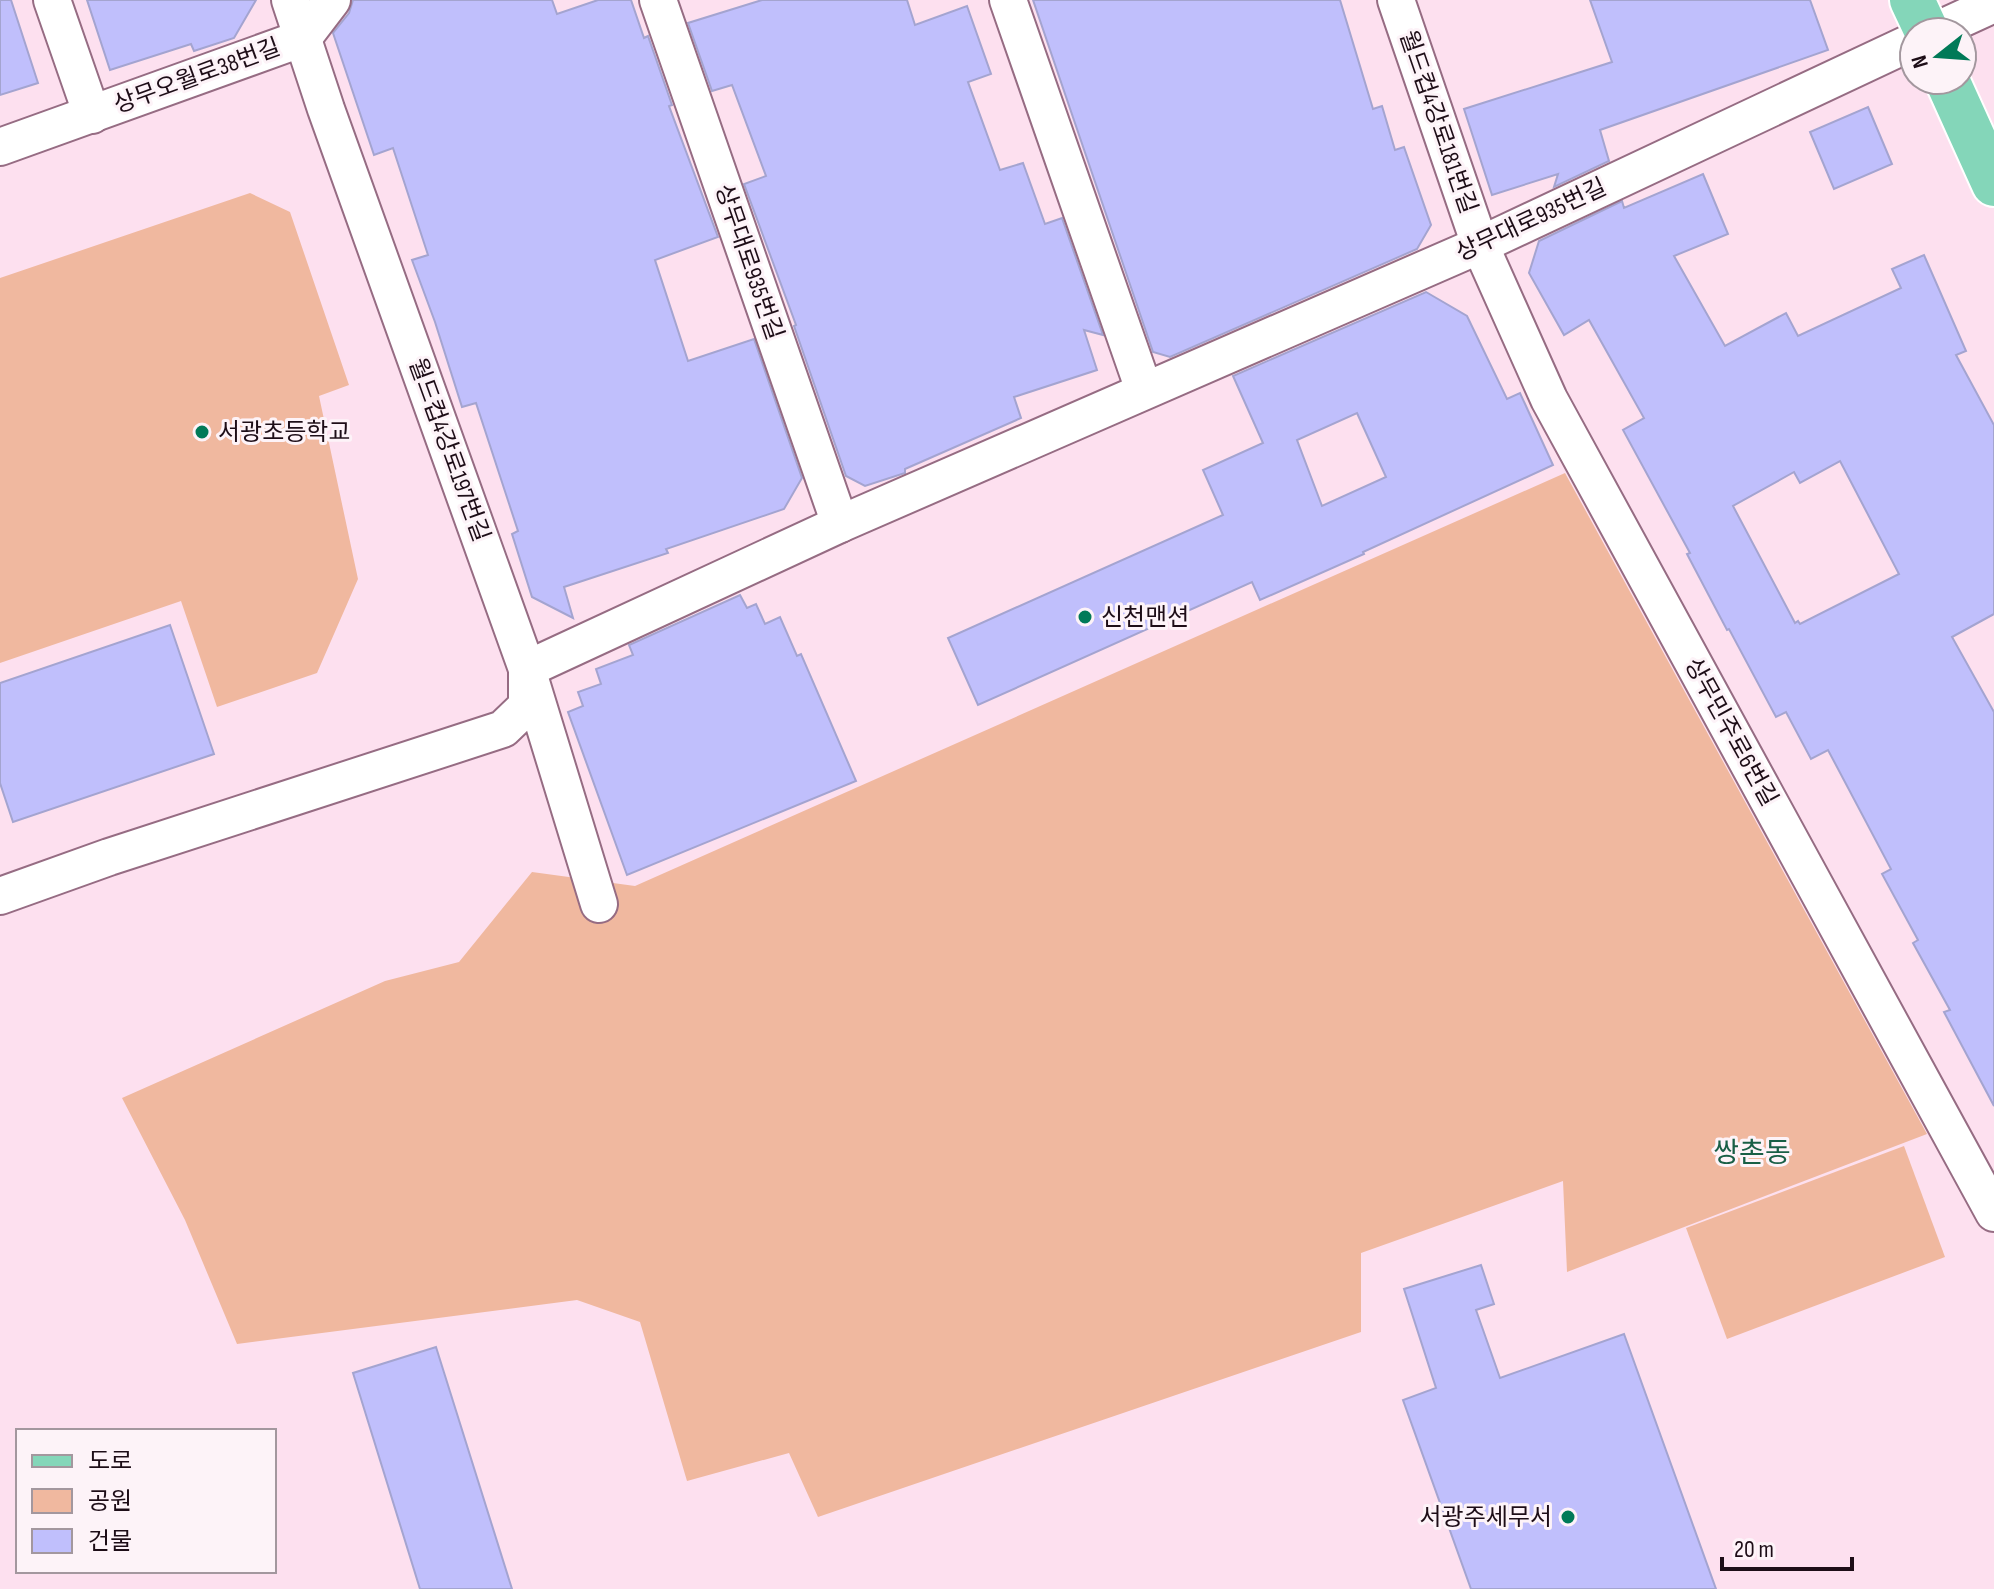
<svg xmlns="http://www.w3.org/2000/svg" width="1994" height="1589" font-family="'Sofia Sans Condensed','Noto Sans KR',sans-serif">
	<style>
		.green { fill: #f0b89f }
		.building { fill: #c0bffc; stroke: #a4a4d0; stroke-width: 2; fill-rule: evenodd }
		.lines { fill: none; stroke-linecap: round; stroke-linejoin: round }
		.street-casing { stroke: #966c83; stroke-width: 40 }
		.primary-casing { stroke: #fff; stroke-width: 48 }
		.street { stroke: #fff; stroke-width: 36 }
		.primary { stroke: #84d6b9; stroke-width: 44 }
		.poi-dot { fill: #017a58; stroke: #fdf3f8; stroke-width: 3 }
		.labels { text-anchor: middle; dominant-baseline: central; stroke-width: 6; stroke-linejoin: round; paint-order: stroke }
		.street-label { font-size: 24px; fill: #1d0d17; stroke: #fdf3f8 }
		.poi-label { font-size: 24px; fill: #1d0d17; stroke: #fdf3f8; text-anchor: start }
		.quarter-label { font-size: 28px; fill: #195f46; stroke: #fdf3f8 }
	</style>
	<rect width="100%" height="100%" fill="#fde0ef"/>
	<!-- green -->
	<g class="green">
		<polygon points="250,193 290,212 349,385 319,396 358,579 317,673 217,707 181,601 0,663 0,278"/>
		<polygon points="1565,473 1927,1134 1567,1272 1563,1181 1361,1253 1361,1332 818,1517 789,1453 687,1481 640,1322 577,1300 237,1344 185,1220 122,1098 385,981 459,962 532,872 635,886"/>
		<polygon points="1904,1146 1945,1257 1727,1339 1686,1228"/>
	</g>
	<!-- building -->
	<g class="building">
		<polygon points="0,0 11,0 38,83 0,95"/>
		<polygon points="87,0 256,0 234,38 194,51 191,44 110,70"/>
		<polygon points="353,0 552,0 557,14 598,0 631,0 644,38 648,36 672,105 669,106 718,237 655,260 688,361 754,339 802,478 784,509 666,549 668,553 564,587 573,618 532,597 512,534 518,531 476,403 462,407 435,322 412,260 428,255 393,148 374,155 333,33 349,13"/>
		<polygon points="762,0 907,0 915,25 967,6 991,74 968,82 1000,170 1023,163 1045,224 1062,218 1103,335 1084,330 1097,370 1014,397 1021,418 905,469 905,473 865,486 846,476 794,326 796,325 744,184 766,176 732,85 712,91 688,23"/>
		<polygon points="1033,0 1340,0 1373,109 1382,106 1395,150 1404,147 1431,225 1417,249 1170,357 1153,352"/>
		<polygon points="1590,0 1810,0 1828,50 1600,130 1609,161 1554,187 1558,174 1492,195 1464,109 1612,62"/>
		<polygon points="1868,107 1892,164 1834,189 1810,132"/>
		<path d="M1703 174 1728 234 1674 256 1725 346 1786 313 1798 336 1901 288 1892 269 1924 255 1966 351 1956 355 1994 425V614L1952 637 1994 712V1106L1944 1012 1950 1010 1913 943 1918 940 1882 874 1891 869 1828 750 1811 759 1786 712 1776 717 1729 629 1727 630 1687 554 1690 553 1623 430 1644 418 1589 320 1564 335 1529 273 1539 241 1622 201 1624 208ZM1840 461 1899 574 1800 624 1798 621 1795 623 1733 506 1794 472 1800 483Z"/>
		<path d="M1426 292 1467 316 1507 399 1520 393 1553 465 1363 552 1364 554 1260 600 1252 582 978 705 948 638 1223 515 1203 470 1263 443 1233 376ZM1357 413 1386 477 1322 506 1297 440Z"/>
		<polygon points="740,595 747,608 756,604 765,624 780,617 797,656 801,654 856,781 627,875 568,712 583,706 578,692 601,684 596,669 633,655 629,645"/>
		<polygon points="170,625 214,754 13,822 0,783 0,683"/>
		<polygon points="1481,1265 1494,1304 1476,1310 1500,1378 1624,1334 1716,1589 1471,1589 1403,1400 1436,1388 1404,1289"/>
		<polygon points="436,1347 512,1589 420,1589 353,1373"/>
	</g>
	<g class="lines">
		<defs>
			<g id="street">
				<polyline points="52,0 92,115"/>
				<polyline points="290,0 326,109 527,669 599,904"/>
				<polyline points="658,0 840,524"/>
				<polyline points="1008,0 1144,390"/>
				<polyline points="1396,0 1480,245 1549,399 1994,1213"/>
				<polyline points="1933,32 1994,4"/>
				<polyline points="0,147 303,38 332,0"/>
				<polyline points="0,896 109,857 503,729 527,706 527,669 840,524 1480,245 1914,41"/>
			</g>
			<g id="primary">
				<polyline points="1912,0 1927,32"/>
				<polyline points="1947,80 1994,184"/>
			</g>
		</defs>
		<!-- street casing -->
		<use href="#street" class="street-casing"/>
		<!-- primary casing -->
		<use href="#primary" class="primary-casing"/>
		<!-- street -->
		<use href="#street" class="street"/>
		<!-- primary -->
		<use href="#primary" class="primary"/>
	</g>
	<!-- markers -->
	<g class="poi-dot">
		<circle cx="202" cy="432" r="8"/>
		<circle cx="1085" cy="617" r="8"/>
		<circle cx="1568" cy="1517" r="8"/>
	</g>
	<g class="labels">
		<!-- street labels -->
		<g class="street-label">
			<text transform="translate(197 76) rotate(-20)">상무오월로38번길</text>
			<text transform="translate(1438 122) rotate(71)">월드컵4강로181번길</text>
			<text transform="translate(1531 220) rotate(-25)">상무대로935번길</text>
			<text transform="translate(749 262) rotate(71)">상무대로935번길</text>
			<text transform="translate(449 450) rotate(70)">월드컵4강로197번길</text>
			<text transform="translate(1731 732) rotate(61)">상무민주로6번길</text>
		</g>
		<!-- poi labels -->
		<g class="poi-label">
			<text x="218" y="432">서광초등학교</text>
			<text x="1101" y="617">신천맨션</text>
			<text x="1552" y="1517" text-anchor="end">서광주세무서</text>
		</g>
		<!-- quarter labels -->
		<g class="quarter-label">
			<text x="1752" y="1153">쌍촌동</text>
		</g>
	</g>
	<!-- legend -->
	<rect x="16" y="1429" width="260" height="144" fill="#fdf3f8" stroke="#a3979e" stroke-width="2"/>
	<rect x="32" y="1455" width="40" height="12" fill="#84d6b9" stroke="#a3979e" stroke-width="2"/>
	<text x="88" y="1469" font-size="24" fill="#1d0d17">도로</text>
	<rect x="32" y="1489" width="40" height="24" fill="#f0b89f" stroke="#a3979e" stroke-width="2"/>
	<text x="88" y="1509" font-size="24" fill="#1d0d17">공원</text>
	<rect x="32" y="1529" width="40" height="24" fill="#c0bffc" stroke="#a3979e" stroke-width="2"/>
	<text x="88" y="1549" font-size="24" fill="#1d0d17">건물</text>
	<!-- north arrow -->
	<g transform="translate(1938 56) rotate(253)"><circle r="38" fill="#fdf3f8" stroke="#a3979e" stroke-width="2"/>
	<path d="M0-6L14 30L0 20L-14 30Z" fill="#017a58"/>
	<text y="-12" font-size="22" font-weight="bold" text-anchor="middle" fill="#1d0d17">N</text>
	</g>
	<!-- scale -->
	<path d="M1722 1557v12h130v-12" fill="none" stroke="#1d0d17" stroke-width="4"/>
	<text x="1734" y="1557" font-size="24" fill="#1d0d17" stroke="#fdf3f8" stroke-width="6" paint-order="stroke">20 m</text>
</svg>
